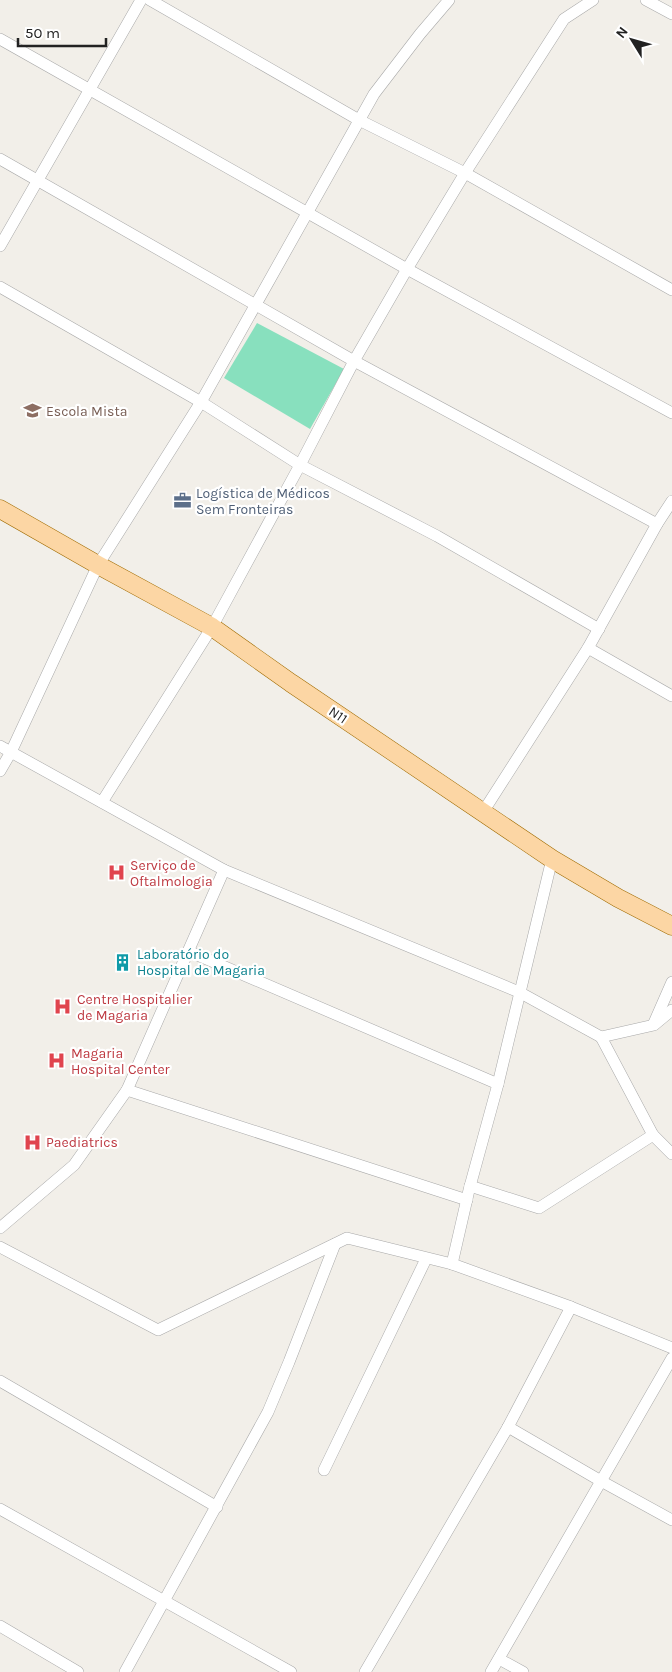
<svg xmlns="http://www.w3.org/2000/svg" width="672" height="1672" font-family="Karla,sans-serif">
	<style>
		.pitch { fill: #88e0be }
		.lines { fill: none; stroke-linecap: round; stroke-linejoin: round }
		.minor-casing { stroke: #a9a9a9; stroke-width: 12 }
		.primary-casing { stroke: #a06b00; stroke-width: 19 }
		.minor { stroke: #fff; stroke-width: 11 }
		.primary { stroke: #fcd6a4; stroke-width: 18 }
		.labels { text-anchor: middle; dominant-baseline: central; stroke-width: 4.5; stroke-linejoin: round; paint-order: stroke }
		.education-label { font-size: 14px; fill: #785e54; stroke: #fff; text-anchor: start }
		.service-label { font-size: 14px; fill: #4e5e75; stroke: #fff; text-anchor: start }
		.street-label { font-size: 14px; fill: #222; stroke: #fff }
		.health-label { font-size: 14px; fill: #be3a42; stroke: #fff; text-anchor: start }
		.culture-label { font-size: 14px; fill: #0d838f; stroke: #fff; text-anchor: start }
	</style>
	<rect width="100%" height="100%" fill="#f2efe9"/>
	<!-- pitch -->
	<polygon class="pitch" points="257,323 344,369 310,429 224,378"/>
	<g class="lines">
		<defs>
			<g id="minor">
				<polyline points="150,0 359,120 465,173 672,290"/>
				<polyline points="646,0 672,14"/>
				<polyline points="0,39 407,269 672,413"/>
				<polyline points="0,159 354,361 657,524"/>
				<polyline points="0,246 141,0"/>
				<polyline points="0,287 201,402 300,465 437,536 599,629"/>
				<polyline points="588,648 672,696"/>
				<polyline points="0,746 224,870 519,992 601,1037 654,1025 672,1010"/>
				<polyline points="0,771 11,752 98,565 201,402 374,94 420,34 449,0"/>
				<polyline points="102,802 212,627 300,465 354,361 407,269 465,173 564,19 593,0"/>
				<polyline points="483,812 588,648 657,524 672,501"/>
				<polyline points="552,859 498,1084 469,1190 452,1264 571,1307 672,1348"/>
				<polyline points="188,951 498,1084"/>
				<polyline points="654,1023 672,982"/>
				<polyline points="601,1037 653,1135"/>
				<polyline points="127,1090 467,1200"/>
				<polyline points="470,1186 539,1208 653,1135 672,1154"/>
				<polyline points="0,1228 74,1165 127,1090 224,870"/>
				<polyline points="0,1247 158,1330 347,1238 452,1264"/>
				<polyline points="0,1381 217,1507"/>
				<polyline points="508,1427 601,1481 672,1520"/>
				<polyline points="324,1470 426,1259"/>
				<polyline points="0,1509 291,1672"/>
				<polyline points="0,1626 78,1672"/>
				<polyline points="499,1659 523,1672"/>
				<polyline points="125,1672 268,1412 289,1362 335,1244"/>
				<polyline points="365,1672 508,1427 571,1307"/>
				<polyline points="491,1672 672,1358"/>
			</g>
			<polyline id="primary" points="0,509 98,565 212,627 291,683 552,859 618,898 672,926"/>
		</defs>
		<!-- minor casing -->
		<use href="#minor" class="minor-casing"/>
		<!-- primary casing -->
		<use href="#primary" class="primary-casing"/>
		<!-- minor -->
		<use href="#minor" class="minor"/>
		<!-- primary -->
		<use href="#primary" class="primary"/>
	</g>
	<!-- icons -->
	<defs>
		<symbol id="school-bare" viewBox="-9 -9 18 18"><path d="M0-5L7-2L0 1L-7-2ZM-4 1L0 2.5L4 1V4Q0 6-4 4Z" fill="#8d6e63" stroke="#fff" stroke-width="2.5" paint-order="stroke"/></symbol>
		<symbol id="office-bare" viewBox="-9 -9 18 18"><path d="M-6-3h4V-5.5h4V-3h4V5H-6ZM-1-4.5V-3h2v-1.5ZM-6 0V1H6V0Z" fill="#5c6f8a" stroke="#fff" stroke-width="2.5" paint-order="stroke"/></symbol>
		<symbol id="hospital-bare" viewBox="-9 -9 18 18"><path d="M-5-5h3v3.5h4V-5h3V5h-3V1.5h-4V5h-3Z" fill="#e0444e" stroke="#fff" stroke-width="2.5" paint-order="stroke"/></symbol>
		<symbol id="building-bare" viewBox="-9 -9 18 18"><path d="M-4-6H4V6H1V3H-1V6H-4ZM-2.5-4.3h1.7v1.8h-1.7ZM.8-4.3h1.7v1.8H.8ZM-2.5-1h1.7V.8h-1.7ZM.8-1h1.7V.8H.8Z" fill="#0f9aa8" stroke="#fff" stroke-width="2.5" paint-order="stroke"/></symbol>
	</defs>
	<g fill-rule="evenodd">
		<use href="#school-bare" x="20" y="398" width="25" height="25"/>
		<use href="#office-bare" x="170" y="488" width="25" height="25"/>
		<use href="#hospital-bare" x="104" y="860" width="25" height="25"/>
		<use href="#building-bare" x="110" y="950" width="25" height="25"/>
		<use href="#hospital-bare" x="50" y="994" width="25" height="25"/>
		<use href="#hospital-bare" x="44" y="1048" width="25" height="25"/>
		<use href="#hospital-bare" x="20" y="1130" width="25" height="25"/>
	</g>
	<g class="labels">
		<!-- education labels -->
		<g class="education-label">
			<text x="46" y="411">Escola Mista</text>
		</g>
		<!-- service labels -->
		<g class="service-label">
			<text x="196" y="493">Logística de Médicos<tspan x="196" dy="16">Sem Fronteiras</tspan></text>
		</g>
		<!-- street labels -->
		<g class="street-label">
			<text transform="translate(338 715) rotate(34)">N11</text>
		</g>
		<!-- health labels -->
		<g class="health-label">
			<text x="130" y="865">Serviço de<tspan x="130" dy="16">Oftalmologia</tspan></text>
			<text x="77" y="999">Centre Hospitalier<tspan x="77" dy="16">de Magaria</tspan></text>
			<text x="71" y="1053">Magaria<tspan x="71" dy="16">Hospital Center</tspan></text>
			<text x="46" y="1142">Paediatrics</text>
		</g>
		<!-- culture labels -->
		<g class="culture-label">
			<text x="137" y="954">Laboratório do<tspan x="137" dy="16">Hospital de Magaria</tspan></text>
		</g>
	</g>
	<!-- north arrow -->
	<g transform="translate(632 40) rotate(307)" stroke="#ffffff" stroke-width="4" paint-order="stroke">
	<path d="M0-4L9 19L0 12L-9 19Z" fill="#222222"/>
	<text y="-8" font-size="14" font-weight="bold" text-anchor="middle" fill="#222222">N</text>
	</g>
	<!-- scale -->
	<path d="M18 38v8h88v-8" fill="none" stroke="#222222" stroke-width="2.5"/>
	<text x="25" y="38" font-size="15" fill="#222222" stroke="#ffffff" stroke-width="4" paint-order="stroke">50 m</text>
</svg>
